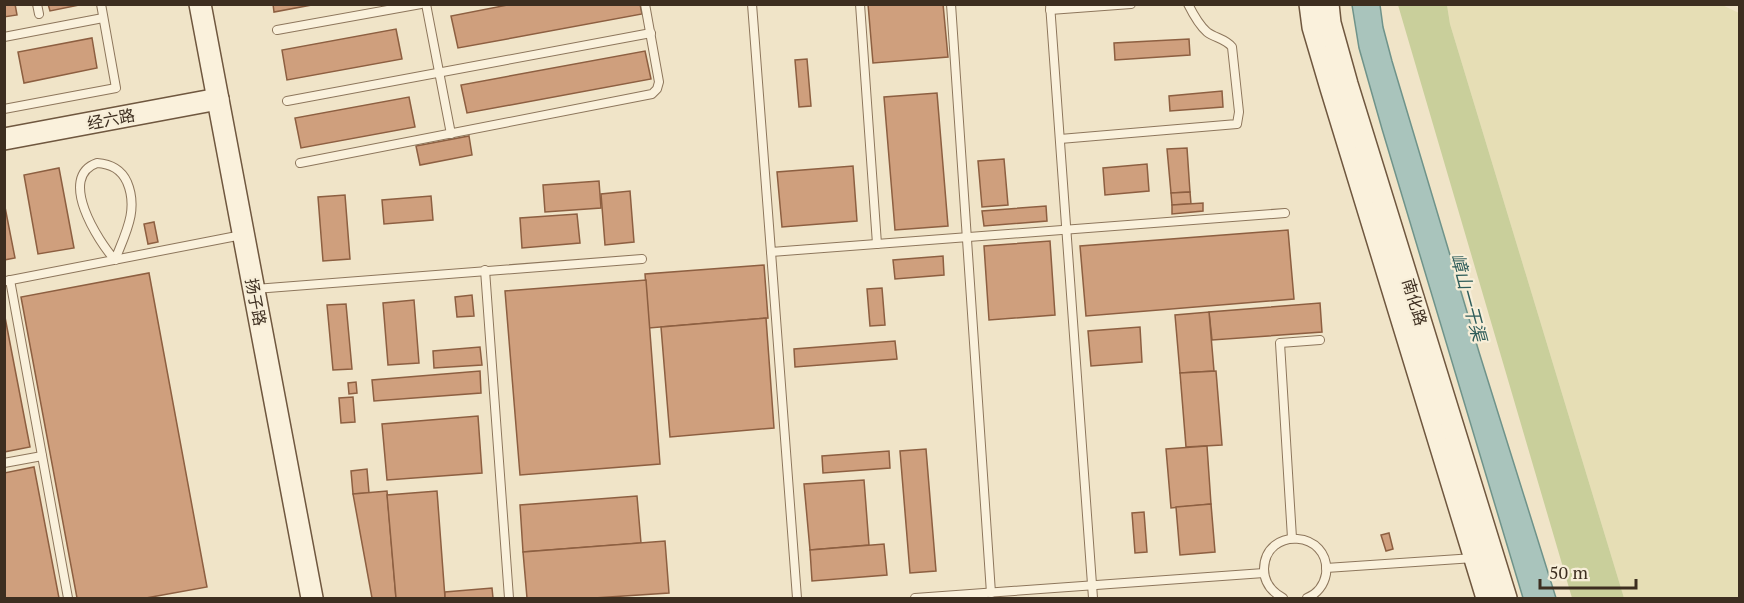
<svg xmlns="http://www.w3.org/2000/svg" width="1744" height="603" font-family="'PT Serif','Noto Sans SC',serif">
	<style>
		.farmland { fill: #e6deb5 }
		.green { fill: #c9cf9b }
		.water { fill: #a9c4bc; stroke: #6f938a; stroke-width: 1.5 }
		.building { fill: #cf9f7d; stroke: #8d5f41; stroke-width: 1.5 }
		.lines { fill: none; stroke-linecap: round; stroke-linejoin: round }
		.lane-casing { stroke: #8d765c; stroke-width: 10 }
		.secondary-casing { stroke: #6f573f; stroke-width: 24 }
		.lane { stroke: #faf1dc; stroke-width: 8 }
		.secondary { stroke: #faf1dc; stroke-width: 21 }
		.labels { text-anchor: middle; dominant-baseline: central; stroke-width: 4.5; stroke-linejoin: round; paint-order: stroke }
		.street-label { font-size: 16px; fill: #3d2e20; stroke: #f7eed8 }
		.water-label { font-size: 18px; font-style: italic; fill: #2f5d5a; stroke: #f7eed8 }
	</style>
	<rect width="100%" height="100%" fill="#f0e4c8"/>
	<!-- farmland -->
	<polygon class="farmland" points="1720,4 1739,13 1739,598 1624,598 1450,24 1447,5"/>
	<!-- green -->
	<polygon class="green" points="1398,5 1447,5 1450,24 1624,598 1572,598"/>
	<!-- water -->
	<polygon class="water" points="1352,5 1380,5 1383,27 1392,61 1479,352 1556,598 1523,598 1382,129 1359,48"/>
	<!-- building -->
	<g class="building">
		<polygon points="4,4 15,4 17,15 4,17"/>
		<polygon points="48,4 84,4 50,11"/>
		<polygon points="273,4 317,4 274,12"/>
		<polygon points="513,4 640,4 642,14 458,48 451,16"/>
		<polygon points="868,4 943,4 948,57 873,63"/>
		<polygon points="396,29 402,59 287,80 282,50"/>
		<polygon points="92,38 97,68 24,83 18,52"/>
		<polygon points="1189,39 1190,55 1115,60 1114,43"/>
		<polygon points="645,51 651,79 467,113 461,85"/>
		<polygon points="807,59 811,106 799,107 795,60"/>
		<polygon points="1222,91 1223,107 1170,111 1169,96"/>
		<polygon points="937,93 948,226 895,230 884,97"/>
		<polygon points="409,97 415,127 301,148 295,118"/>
		<polygon points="469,136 472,155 420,165 416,146"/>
		<polygon points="1187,148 1190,192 1171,193 1167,149"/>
		<polygon points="1004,159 1008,205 982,207 978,161"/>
		<polygon points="1147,164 1149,191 1105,195 1103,168"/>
		<polygon points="853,166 857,221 782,227 777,172"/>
		<polygon points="59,168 74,248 38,254 24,175"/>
		<polygon points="599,181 601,208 545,212 543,185"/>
		<polygon points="630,191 634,242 605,245 601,194"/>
		<polygon points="1190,192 1191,204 1172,205 1171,193"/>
		<polygon points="345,195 350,259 323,261 318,197"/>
		<polygon points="431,196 433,220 384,224 382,200"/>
		<polygon points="4,202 15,258 4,260"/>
		<polygon points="1203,203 1203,211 1172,214 1172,205"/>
		<polygon points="1046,206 1047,221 984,226 982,211"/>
		<polygon points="577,214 580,243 522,248 520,218"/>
		<polygon points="154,222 158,242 148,244 144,224"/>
		<polygon points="1288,230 1294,299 1086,316 1080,246"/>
		<polygon points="1050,241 1055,315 989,320 984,246"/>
		<polygon points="943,256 944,275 895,279 893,260"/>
		<polygon points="764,265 768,318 649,328 645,274"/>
		<polygon points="149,273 207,587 146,598 77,598 21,297"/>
		<polygon points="646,280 660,464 520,475 505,291"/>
		<polygon points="882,288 885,325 870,326 867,289"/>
		<polygon points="472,295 474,316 457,317 455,297"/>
		<polygon points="414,300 419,363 388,365 383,303"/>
		<polygon points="1320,303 1322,332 1212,340 1209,312"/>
		<polygon points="346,304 352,369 333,370 327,305"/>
		<polygon points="4,312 30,447 4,452"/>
		<polygon points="1209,312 1214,371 1180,373 1175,315"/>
		<polygon points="766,318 774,428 670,437 661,327"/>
		<polygon points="1140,327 1142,362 1091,366 1088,331"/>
		<polygon points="895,341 897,359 795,367 794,349"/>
		<polygon points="480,347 482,365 434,368 433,351"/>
		<polygon points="480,371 481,393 374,401 372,380"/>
		<polygon points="1216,371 1222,445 1186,447 1180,373"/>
		<polygon points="356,382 357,393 349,394 348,383"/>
		<polygon points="353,397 355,422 341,423 339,398"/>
		<polygon points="478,416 482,473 387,480 382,424"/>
		<polygon points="1207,446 1211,504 1171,508 1166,449"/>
		<polygon points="926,449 936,571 910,573 900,451"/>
		<polygon points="889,451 890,468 823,473 822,456"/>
		<polygon points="34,467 59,598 4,598 4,473"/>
		<polygon points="367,469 369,493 353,494 351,471"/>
		<polygon points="864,480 869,545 810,550 804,484"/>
		<polygon points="387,491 396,598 372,598 353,494"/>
		<polygon points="437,491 445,598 396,598 387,495"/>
		<polygon points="637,496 641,543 523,552 520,505"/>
		<polygon points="1211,504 1215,552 1180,555 1176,507"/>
		<polygon points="1144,512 1147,552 1135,553 1132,513"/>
		<polygon points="1389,533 1393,549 1386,551 1381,535"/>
		<polygon points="665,541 669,593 594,598 527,598 523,552"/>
		<polygon points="884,544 887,575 812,581 810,550"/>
		<polygon points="492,588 493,598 445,598 445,592"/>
	</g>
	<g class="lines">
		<defs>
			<g id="lane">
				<polyline points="37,4 39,14"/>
				<polyline points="426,4 451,134"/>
				<polyline points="752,4 771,252 1285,213"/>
				<polyline points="860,4 877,244"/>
				<polyline points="951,4 991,593"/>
				<polyline points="1050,4 1093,598"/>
				<polyline points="1050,10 1131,4"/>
				<polyline points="277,30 421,4"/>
				<polyline points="4,37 103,18"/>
				<polyline points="287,101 651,33"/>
				<polyline points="4,109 116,88 101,4"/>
				<path d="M1060 139 1237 124 1239 112 1232 47C1226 39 1215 38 1207 32 1199 25 1193 14 1188 4"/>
				<path d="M97 163C111 164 121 169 127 182 139 210 125 234 115 260 98 241 57 177 97 163Z"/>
				<polyline points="300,163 652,94 657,89 659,82 645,4"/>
				<polyline points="771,252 797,598"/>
				<polyline points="485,270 509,598"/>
				<polyline points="10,280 68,598"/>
				<polyline points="6,281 242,235"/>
				<polyline points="255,289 642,259"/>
				<polyline points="4,463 42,456"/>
				<polyline points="1292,538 1280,343 1320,340"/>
				<polyline points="1326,568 1474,558"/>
				<polyline points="915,598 1264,573"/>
				<path d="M1283 598C1272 592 1264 583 1264 569 1265 526 1331 530 1326 574 1324 585 1317 594 1307 598"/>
			</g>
			<g id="secondary">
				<polyline points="200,4 312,598"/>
				<polyline points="1310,4 1313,27 1331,88 1487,598"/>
				<polyline points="1328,4 1330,23 1347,84 1506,598"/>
				<polyline points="4,139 218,99"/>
			</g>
		</defs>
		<!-- lane casing -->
		<use href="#lane" class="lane-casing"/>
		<!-- secondary casing -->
		<use href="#secondary" class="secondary-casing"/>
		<!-- lane -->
		<use href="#lane" class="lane"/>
		<!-- secondary -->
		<use href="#secondary" class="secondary"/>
	</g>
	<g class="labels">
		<!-- street labels -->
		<g class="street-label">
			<text transform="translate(111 119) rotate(-11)">经六路</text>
			<text transform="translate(256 302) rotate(79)">扬子路</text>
			<text transform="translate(1415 302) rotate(73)">南化路</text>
		</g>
		<!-- water labels -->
		<g class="water-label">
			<text transform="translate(1469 297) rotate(75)">嶂山一干渠</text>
		</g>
	</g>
	<!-- border -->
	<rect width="1744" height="603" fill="none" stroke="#3d2e20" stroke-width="12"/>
	<!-- scale -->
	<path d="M1540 579v9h96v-9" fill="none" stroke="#3d2e20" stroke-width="3"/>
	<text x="1549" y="579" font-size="18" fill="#3d2e20" stroke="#f7eed8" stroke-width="4.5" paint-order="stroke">50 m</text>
</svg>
